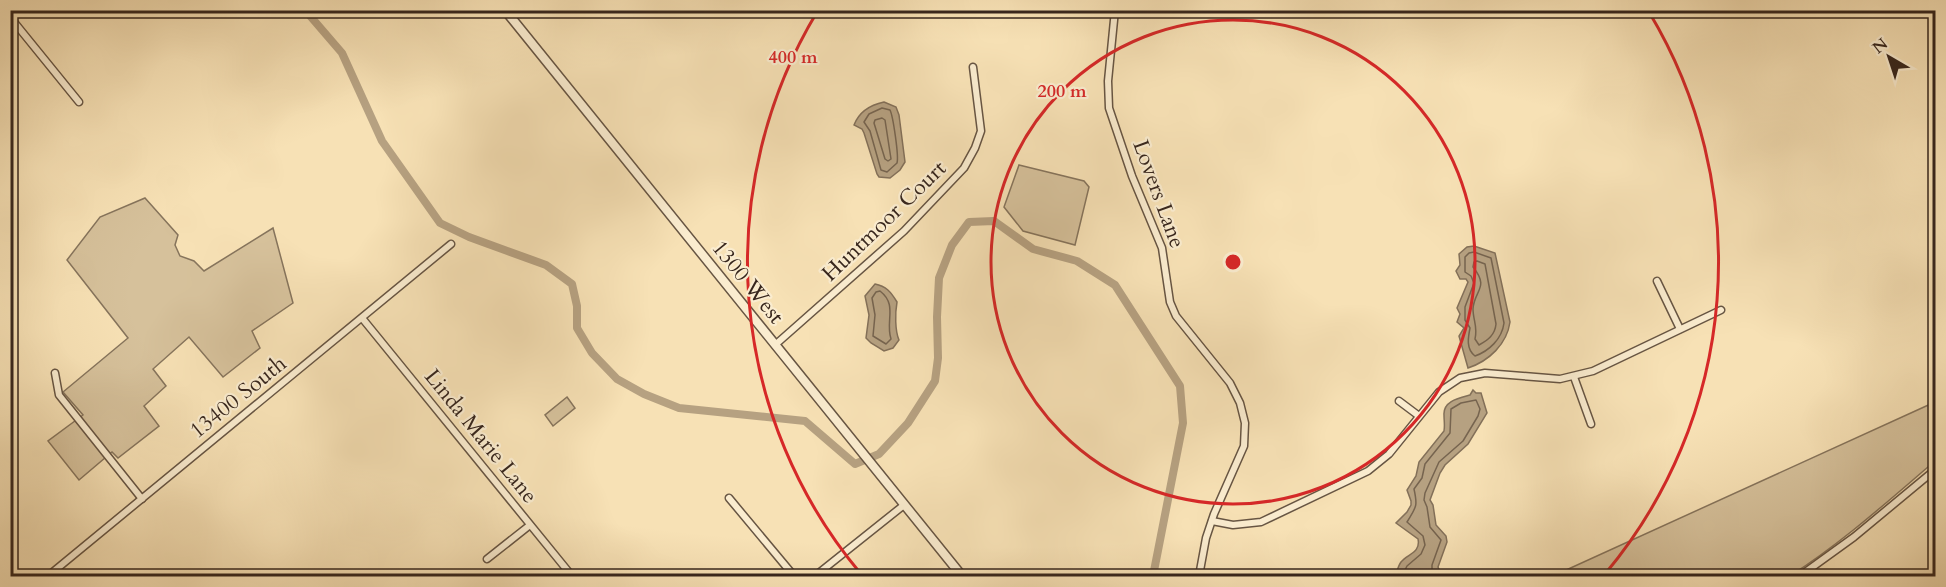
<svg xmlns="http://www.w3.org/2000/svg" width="1946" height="587" font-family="Cardo,serif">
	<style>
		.green { fill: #d6c19b; stroke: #86745c; stroke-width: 1.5 }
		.water { fill: #b6a181; stroke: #837059; stroke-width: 1.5 }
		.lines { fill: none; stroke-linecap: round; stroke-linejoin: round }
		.shore { stroke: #76644f; stroke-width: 1.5 }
		.canal { stroke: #b6a181; stroke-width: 8 }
		.minor-casing { stroke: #675543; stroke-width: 9 }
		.tertiary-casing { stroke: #675543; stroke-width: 11 }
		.minor { stroke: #faeccf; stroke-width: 6 }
		.tertiary { stroke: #faeccf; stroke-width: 8 }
		.ring { fill: none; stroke: #d62828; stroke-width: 3 }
		.labels { text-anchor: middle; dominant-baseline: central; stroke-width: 4.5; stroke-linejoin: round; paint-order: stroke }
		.street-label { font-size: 22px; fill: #37261d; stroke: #faeccf }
		.centre { fill: #d62828; stroke: #faeccf; stroke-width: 3 }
		.ring-label { font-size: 18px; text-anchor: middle; font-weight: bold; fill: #d62828; stroke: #faeccf; stroke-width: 4.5; stroke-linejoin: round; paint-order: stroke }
	</style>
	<rect width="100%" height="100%" fill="#f7e1b5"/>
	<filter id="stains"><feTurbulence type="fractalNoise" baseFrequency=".00333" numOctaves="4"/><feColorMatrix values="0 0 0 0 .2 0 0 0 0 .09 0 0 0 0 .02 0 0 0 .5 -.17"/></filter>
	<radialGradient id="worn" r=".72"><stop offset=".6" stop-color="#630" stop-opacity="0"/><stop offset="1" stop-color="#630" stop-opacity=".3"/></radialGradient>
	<!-- green -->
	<g class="green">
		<polygon points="1019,165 1084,181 1089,187 1075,245 1023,231 1004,207"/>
		<polygon points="145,198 178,235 175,245 180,256 194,261 204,271 273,228 293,303 252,331 260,348 223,377 189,337 153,369 166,386 144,406 159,426 118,458 112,452 79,480 48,441 83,415 63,392 128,338 67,260 100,217"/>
		<polygon points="567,397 575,408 553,426 545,415"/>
		<path d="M1935 402V461C1888 501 1843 542 1790 576H1553Z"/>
	</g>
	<!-- water -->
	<g class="water">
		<path d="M884 102 896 107 899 115 905 162 900 170 890 178 879 177 877 174 864 133 862 129 854 125C859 112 870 105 884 102Z"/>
		<path d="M1474 246 1495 253 1510 322C1507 344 1489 361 1468 368L1459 336 1464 328 1457 322 1460 314 1457 308 1468 282 1466 279H1460L1456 271 1460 265 1459 254 1467 247Z"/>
		<path d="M875 284C886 286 891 292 897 302 895 313 895 331 899 340L893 348 884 351 871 343 866 338 869 315 865 296Z"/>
		<path d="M1473 390 1476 393H1481L1487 413 1468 444 1445 465 1440 473 1430 500 1433 505 1436 525 1446 536 1447 542 1438 567 1440 572 1436 576H1395C1397 572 1398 566 1401 562 1407 554 1421 553 1418 539L1396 523 1407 512 1411 505V501L1407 490 1416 476 1419 462 1444 431C1445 425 1444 421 1444 415 1443 401 1459 398 1470 395Z"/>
	</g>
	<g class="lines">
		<!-- shore -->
		<g class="shore">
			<path d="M882 108 890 110C893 116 899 156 897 163L887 172 881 170 870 131 864 122 869 114Z"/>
			<polygon points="882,118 885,120 891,159 888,161 885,159 874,123 875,120"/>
			<path d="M1474 252 1491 258 1504 323C1502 339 1489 351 1475 356 1466 349 1468 338 1470 328L1465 320V307L1474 283 1471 276 1465 272V257L1469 253Z"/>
			<path d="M1477 261 1485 264 1496 324C1495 335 1488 340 1479 345L1475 339C1478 327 1473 320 1473 309 1474 290 1490 288 1473 267L1474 262Z"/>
			<path d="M880 291C898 305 885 321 891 339L886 344 873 336 875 315 872 298 876 292Z"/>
			<path d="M1402 576 1407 566 1421 554 1425 545 1423 536 1407 522C1416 507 1418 507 1414 489L1422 478 1425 464 1450 433 1451 409 1461 403 1476 400 1480 409 1478 416 1463 441 1439 462 1425 493 1424 500 1427 507 1430 527 1441 540 1432 565V576"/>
		</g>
		<!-- canal -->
		<polyline class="canal" points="305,10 342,53 382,141 440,223 469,237 546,265 572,284 577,306 577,328 592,353 617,379 644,394 679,408 805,421 855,464 879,454 908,423 935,381 938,358 937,317 939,278 952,245 969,222 994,221 1033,249 1077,261 1115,285 1180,386 1183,423 1153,576"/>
		<defs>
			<g id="minor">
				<polyline points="1115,10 1108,81 1109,108 1132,176 1162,248 1170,302 1176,316 1230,383 1240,403 1245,423 1244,446 1214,514 1206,538 1199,576"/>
				<polyline points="10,17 79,102"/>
				<polyline points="1657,281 1680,329"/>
				<polyline points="362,318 572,576"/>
				<polyline points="775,345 904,231 964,168 975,148 981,131 973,67"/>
				<polyline points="55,373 59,395 142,499"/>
				<polyline points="1574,377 1591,424"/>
				<polyline points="1399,401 1419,416"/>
				<polyline points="729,498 794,576"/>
				<polyline points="1212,521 1233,525 1261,522 1368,471 1389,454 1439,392 1460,378 1485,373 1560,379 1593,371 1721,310"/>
				<polyline points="487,559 530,525"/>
				<polyline points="48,576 451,244"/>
				<polyline points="815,576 904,505"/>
				<polyline points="1800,576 1854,537 1936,469"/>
			</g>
			<polyline id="tertiary" points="505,10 962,576"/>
		</defs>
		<!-- minor casing -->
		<use href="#minor" class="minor-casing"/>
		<!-- tertiary casing -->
		<use href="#tertiary" class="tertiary-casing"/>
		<!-- minor -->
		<use href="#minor" class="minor"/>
		<!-- tertiary -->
		<use href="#tertiary" class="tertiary"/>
	</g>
	<!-- distance rings -->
	<g class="ring">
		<circle cx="1233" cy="262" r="242"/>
		<path d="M861 574A485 485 0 0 1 817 12M1649 12A485 485 0 0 1 1605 574"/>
	</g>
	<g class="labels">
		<!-- street labels -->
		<g class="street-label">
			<text transform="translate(1159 194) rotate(70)">Lovers Lane</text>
			<text transform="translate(884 221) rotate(-44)">Huntmoor Court</text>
			<text transform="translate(748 282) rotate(51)">1300 West</text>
			<text transform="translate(238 397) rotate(-39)">13400 South</text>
			<text transform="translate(481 436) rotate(51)">Linda Marie Lane</text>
		</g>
	</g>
	<circle cx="1233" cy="262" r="9" class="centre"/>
	<g class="ring-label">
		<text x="793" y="63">400 m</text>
		<text x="1062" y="97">200 m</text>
	</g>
	<!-- margin -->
	<rect width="1946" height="587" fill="none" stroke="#f7e1b5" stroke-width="36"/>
	<rect x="12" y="12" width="1922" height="563" fill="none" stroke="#37261d" stroke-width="3"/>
	<rect x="18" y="18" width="1910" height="551" fill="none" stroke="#37261d" stroke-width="1.5"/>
	<!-- north arrow -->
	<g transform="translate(1889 57) rotate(321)" stroke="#faeccf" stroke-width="4.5" paint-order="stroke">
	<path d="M0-4.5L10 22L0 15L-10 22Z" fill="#37261d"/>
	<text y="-9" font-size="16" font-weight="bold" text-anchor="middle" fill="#37261d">N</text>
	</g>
	<rect width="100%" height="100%" filter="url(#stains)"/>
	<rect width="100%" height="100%" fill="url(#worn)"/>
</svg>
